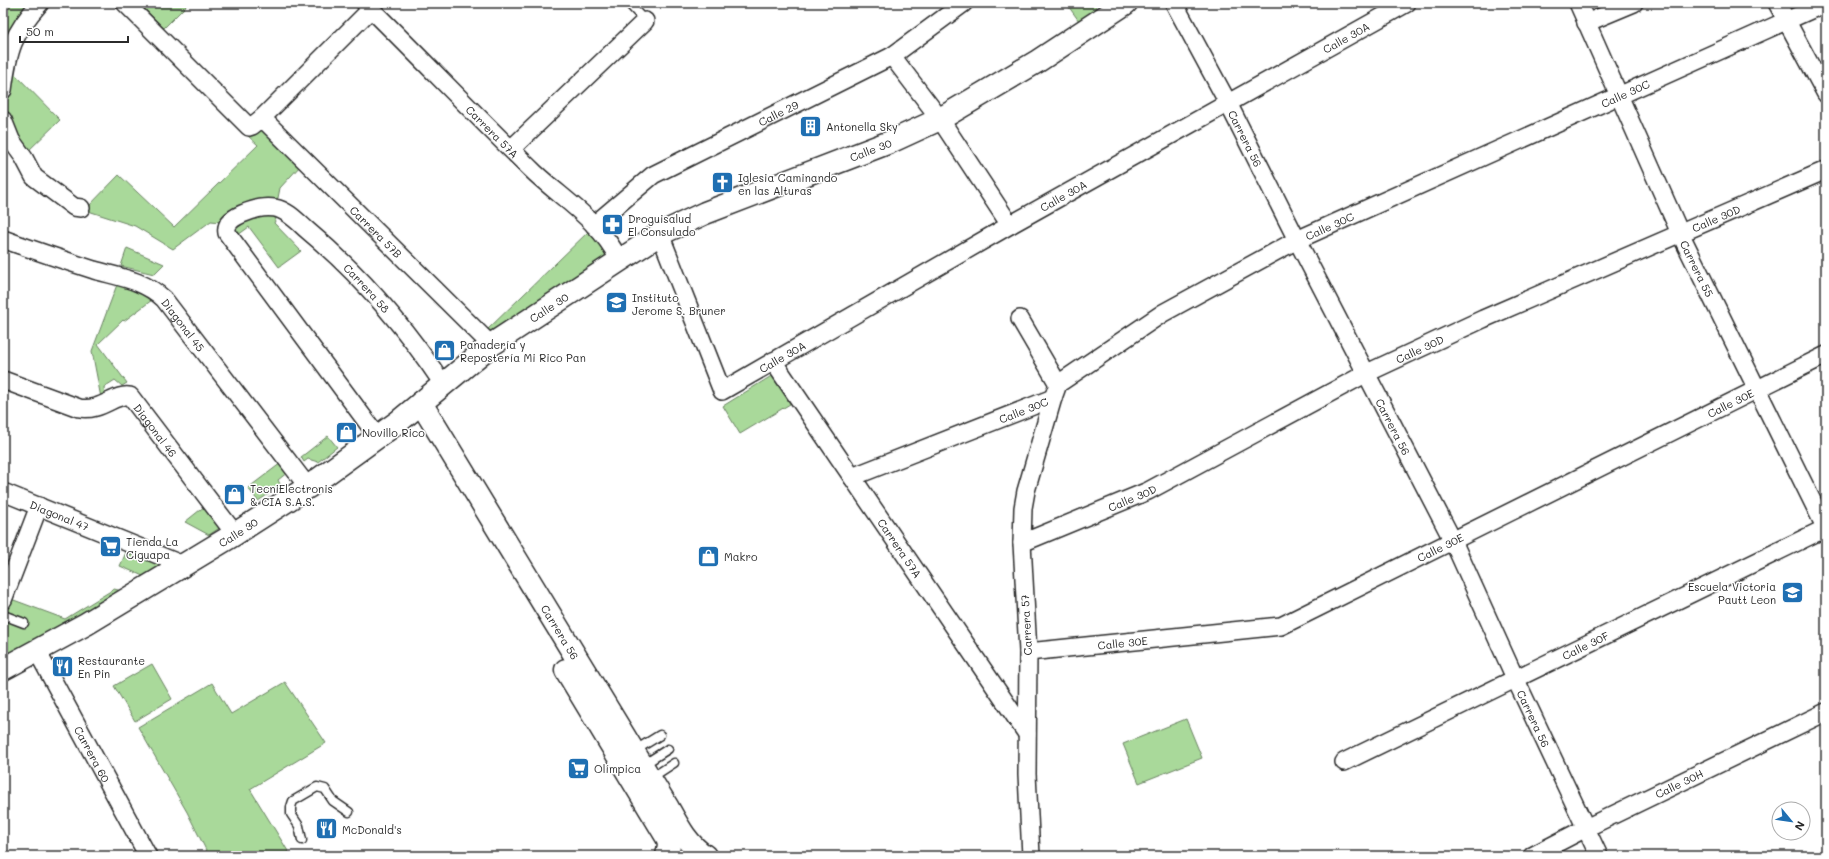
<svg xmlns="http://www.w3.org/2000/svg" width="1829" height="859" font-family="Mali,sans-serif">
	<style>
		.green { fill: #a9d99a; stroke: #6a8262 }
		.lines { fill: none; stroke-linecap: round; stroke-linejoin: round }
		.lane-casing { stroke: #2b2b2b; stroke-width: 11 }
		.street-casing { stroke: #2b2b2b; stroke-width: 20 }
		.secondary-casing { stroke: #2b2b2b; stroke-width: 25 }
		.lane { stroke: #fff; stroke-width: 8 }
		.street { stroke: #fff; stroke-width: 17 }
		.secondary { stroke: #fff; stroke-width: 22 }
		.labels { text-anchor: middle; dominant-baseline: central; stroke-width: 3; stroke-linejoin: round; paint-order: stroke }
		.street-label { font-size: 11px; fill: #2b2b2b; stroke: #fff }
		.poi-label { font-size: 11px; fill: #2b2b2b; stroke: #fff; text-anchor: start }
	</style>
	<rect width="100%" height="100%" fill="#fff"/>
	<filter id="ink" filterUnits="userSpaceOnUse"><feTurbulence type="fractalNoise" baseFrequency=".025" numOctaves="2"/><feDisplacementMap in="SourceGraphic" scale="8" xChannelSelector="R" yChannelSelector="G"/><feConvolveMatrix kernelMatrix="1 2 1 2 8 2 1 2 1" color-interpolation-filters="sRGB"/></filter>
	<g filter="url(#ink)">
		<!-- green -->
		<g class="green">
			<path d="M3 3H30C15 22 8 29 3 54Z"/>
			<polygon points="139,3 189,3 164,28"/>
			<polygon points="1066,3 1094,3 1098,9 1079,21"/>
			<polygon points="11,70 60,120 25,154 5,114 5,96"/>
			<polygon points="261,125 301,165 280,188 278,198 221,222 211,221 173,249 135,226 85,210 119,175 174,227 258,145 248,136"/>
			<polygon points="268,213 276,219 274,223 301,251 279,267 249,227 238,235 232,228 234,224"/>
			<polygon points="590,230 612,257 491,336 486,331"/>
			<polygon points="127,248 164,264 154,274 121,266"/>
			<polygon points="118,282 156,297 124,321 123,320 98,344 127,383 122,386 115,380 104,387 105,396 101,398 92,351"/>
			<polygon points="773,375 790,404 740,434 723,406"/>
			<polygon points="328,436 337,447 318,462 308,459 304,462 301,457"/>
			<polygon points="281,463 288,472 278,480 281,486 258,501 248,488"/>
			<polygon points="205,506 221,527 209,535 185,522"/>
			<polygon points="128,548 167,564 143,576 120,566"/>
			<polygon points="114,589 122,591 69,624 3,657 3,596 65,619"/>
			<polygon points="152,664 172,699 135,721 114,686"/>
			<polygon points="285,682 326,743 250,789 291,856 209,856 187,812 138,727 212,683 231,714"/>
			<polygon points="1186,719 1202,758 1139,783 1123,744"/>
		</g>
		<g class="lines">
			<defs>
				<g id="lane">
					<polyline points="628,3 645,21"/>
					<polyline points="3,615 24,623"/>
					<polyline points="634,751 660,735"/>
					<polyline points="643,765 668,749"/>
					<polyline points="651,778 674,763"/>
					<polyline points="302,840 299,826 291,814 291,807 293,801 317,787 325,789 333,801 349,812"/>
				</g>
				<g id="street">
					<polyline points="125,3 249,127 252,126 262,118 371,9"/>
					<path id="s1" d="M365 3C422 59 477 117 535 173 564 200 602 223 619 260"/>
					<path id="s2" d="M1174 3 1228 103 1297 240 1453 541 1515 678 1599 856"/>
					<path id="s3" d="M1578 3 1680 233 1826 529"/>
					<polyline points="1777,3 1826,94"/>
					<polyline points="1586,23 1634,3"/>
					<polyline points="892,56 940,119 1010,225"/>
					<path d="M3 90C8 50 13 33 40 3"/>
					<path id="s4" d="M262 118 491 345"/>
					<polyline points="3,120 11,140 24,158 34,177 74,207 81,208"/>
					<polyline points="511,149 645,21"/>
					<path id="s5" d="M594 225 653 175 892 56 964 3"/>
					<path id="s6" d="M660 234 722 391 1010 225 1407 3"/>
					<path id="s7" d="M3 239C33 250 63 260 94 270 119 277 144 280 164 299L308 487"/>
					<polyline points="1020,319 1058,384"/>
					<path id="s8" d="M773 361 1027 734"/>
					<path id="s9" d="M3 380 79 408C102 412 115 393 130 396L235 534"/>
					<path id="s10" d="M378 437 227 233C225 223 233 218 242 214 251 210 264 206 275 208 287 210 298 222 307 230 360 274 405 327 443 384"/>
					<path id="s11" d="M852 477 1053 398"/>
					<path id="s12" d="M3 492 183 565"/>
					<path id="s13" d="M1022 543 1148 491 1367 373 1483 319 1826 170"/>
					<polyline points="3,600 39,506"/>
					<path id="s14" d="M37 651 148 856"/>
					<path id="s15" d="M1028 652 1281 626 1826 355"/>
					<path id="s16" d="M1344 762 1826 528"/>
					<path id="s17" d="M1031 856 1027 774 1028 652 1022 543 1023 508 1026 491 1053 398 1058 384 1163 313 1297 240 1826 3"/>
					<path id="s18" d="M1532 856 1586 828 1826 712"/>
				</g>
				<g id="secondary">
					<path id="s19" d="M421 403 668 808C678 826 687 844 705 856"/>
					<path id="s20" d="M3 669 86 624 235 534 308 487 398 422 491 345 660 234 705 213 890 142 940 119 1038 61 1126 3"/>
					<polyline points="566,670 668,839 669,845 667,856"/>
				</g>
			</defs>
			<!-- lane casing -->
			<use href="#lane" class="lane-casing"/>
			<!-- street casing -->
			<use href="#street" class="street-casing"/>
			<!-- secondary casing -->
			<use href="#secondary" class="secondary-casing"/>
			<!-- lane -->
			<use href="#lane" class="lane"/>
			<!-- street -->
			<use href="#street" class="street"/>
			<!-- secondary -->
			<use href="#secondary" class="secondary"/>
		</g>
	</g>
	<!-- icons -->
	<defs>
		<symbol id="building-square" viewBox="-11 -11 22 22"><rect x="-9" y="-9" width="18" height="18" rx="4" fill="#1f6fb2" stroke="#fff"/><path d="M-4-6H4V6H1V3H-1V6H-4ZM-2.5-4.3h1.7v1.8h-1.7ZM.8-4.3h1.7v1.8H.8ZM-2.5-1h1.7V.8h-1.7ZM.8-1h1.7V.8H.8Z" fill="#fff"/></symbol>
		<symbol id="church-square" viewBox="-11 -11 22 22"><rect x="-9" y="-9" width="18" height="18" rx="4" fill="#1f6fb2" stroke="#fff"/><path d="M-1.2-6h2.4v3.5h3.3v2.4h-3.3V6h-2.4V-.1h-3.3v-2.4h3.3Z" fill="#fff"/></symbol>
		<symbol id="pharmacy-square" viewBox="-11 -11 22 22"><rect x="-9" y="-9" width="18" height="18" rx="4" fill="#1f6fb2" stroke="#fff"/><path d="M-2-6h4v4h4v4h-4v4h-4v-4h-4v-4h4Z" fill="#fff"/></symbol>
		<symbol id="school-square" viewBox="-11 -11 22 22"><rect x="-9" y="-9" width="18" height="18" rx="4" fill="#1f6fb2" stroke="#fff"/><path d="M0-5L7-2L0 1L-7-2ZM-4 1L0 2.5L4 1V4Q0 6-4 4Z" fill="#fff"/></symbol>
		<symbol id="shop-square" viewBox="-11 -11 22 22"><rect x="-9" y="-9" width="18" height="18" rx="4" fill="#1f6fb2" stroke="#fff"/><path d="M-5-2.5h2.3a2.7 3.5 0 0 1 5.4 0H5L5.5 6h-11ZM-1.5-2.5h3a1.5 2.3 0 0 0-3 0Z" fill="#fff"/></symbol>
		<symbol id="supermarket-square" viewBox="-11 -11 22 22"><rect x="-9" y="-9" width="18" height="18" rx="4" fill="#1f6fb2" stroke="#fff"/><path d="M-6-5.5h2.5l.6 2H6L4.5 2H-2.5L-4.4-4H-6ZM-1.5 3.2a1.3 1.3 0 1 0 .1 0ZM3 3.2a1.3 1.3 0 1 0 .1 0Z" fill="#fff"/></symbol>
		<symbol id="restaurant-square" viewBox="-11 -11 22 22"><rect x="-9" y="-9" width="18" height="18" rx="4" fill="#1f6fb2" stroke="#fff"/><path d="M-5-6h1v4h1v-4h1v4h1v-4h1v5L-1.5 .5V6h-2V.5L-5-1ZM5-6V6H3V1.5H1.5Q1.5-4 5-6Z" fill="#fff"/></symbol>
	</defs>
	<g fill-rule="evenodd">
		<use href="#building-square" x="798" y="114" width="25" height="25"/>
		<use href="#church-square" x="710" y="170" width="25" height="25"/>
		<use href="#pharmacy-square" x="600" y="212" width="25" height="25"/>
		<use href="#school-square" x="604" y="290" width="25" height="25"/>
		<use href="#shop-square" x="432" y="338" width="25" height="25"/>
		<use href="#shop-square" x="334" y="420" width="25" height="25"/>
		<use href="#shop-square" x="222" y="482" width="25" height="25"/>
		<use href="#supermarket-square" x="98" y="534" width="25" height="25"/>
		<use href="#shop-square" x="696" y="544" width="25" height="25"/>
		<use href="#school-square" x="1780" y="580" width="25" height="25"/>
		<use href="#restaurant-square" x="50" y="654" width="25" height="25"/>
		<use href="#supermarket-square" x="566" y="756" width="25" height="25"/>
		<use href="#restaurant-square" x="314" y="816" width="25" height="25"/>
	</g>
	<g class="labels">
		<!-- street labels -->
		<g class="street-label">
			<text stroke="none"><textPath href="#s6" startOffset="886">Calle 30A</textPath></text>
			<text stroke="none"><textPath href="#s17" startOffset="1116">Calle 30C</textPath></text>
			<text stroke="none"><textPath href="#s5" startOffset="217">Calle 29</textPath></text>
			<text stroke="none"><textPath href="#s1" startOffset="181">Carrera 57A</textPath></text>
			<text stroke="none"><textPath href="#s2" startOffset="153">Carrera 56</textPath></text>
			<text stroke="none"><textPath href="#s20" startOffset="1016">Calle 30</textPath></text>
			<text stroke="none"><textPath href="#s6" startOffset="562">Calle 30A</textPath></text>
			<text stroke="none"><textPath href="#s13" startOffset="767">Calle 30D</textPath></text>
			<text stroke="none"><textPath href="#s17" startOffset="792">Calle 30C</textPath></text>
			<text stroke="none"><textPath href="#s4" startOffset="161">Carrera 57B</textPath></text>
			<text stroke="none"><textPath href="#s3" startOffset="291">Carrera 55</textPath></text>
			<text stroke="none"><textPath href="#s10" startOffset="437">Carrera 58</textPath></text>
			<text stroke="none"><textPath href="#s20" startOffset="656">Calle 30</textPath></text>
			<text stroke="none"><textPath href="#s7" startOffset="205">Diagonal 45</textPath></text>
			<text stroke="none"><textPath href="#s13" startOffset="443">Calle 30D</textPath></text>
			<text stroke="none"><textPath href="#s6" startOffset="238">Calle 30A</textPath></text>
			<text stroke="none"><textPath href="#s15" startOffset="756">Calle 30E</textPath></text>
			<text stroke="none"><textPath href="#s11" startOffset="184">Calle 30C</textPath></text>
			<text stroke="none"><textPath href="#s2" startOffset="477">Carrera 56</textPath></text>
			<text stroke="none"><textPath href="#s9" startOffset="177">Diagonal 46</textPath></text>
			<text stroke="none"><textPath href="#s13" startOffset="119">Calle 30D</textPath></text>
			<text stroke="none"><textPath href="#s12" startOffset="61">Diagonal 47</textPath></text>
			<text stroke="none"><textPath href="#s20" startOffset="272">Calle 30</textPath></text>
			<text stroke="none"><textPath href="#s8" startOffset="226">Carrera 57A</textPath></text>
			<text stroke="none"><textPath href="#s15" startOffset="432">Calle 30E</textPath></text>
			<text transform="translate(1026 625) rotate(-93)">Carrera 57</text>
			<text stroke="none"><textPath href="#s19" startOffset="268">Carrera 56</textPath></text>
			<text stroke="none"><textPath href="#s15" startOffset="95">Calle 30E</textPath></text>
			<text stroke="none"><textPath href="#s16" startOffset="268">Calle 30F</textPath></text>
			<text stroke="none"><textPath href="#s2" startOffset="801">Carrera 56</textPath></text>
			<text stroke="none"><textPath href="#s14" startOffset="117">Carrera 60</textPath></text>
			<text stroke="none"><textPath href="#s18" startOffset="164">Calle 30H</textPath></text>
		</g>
		<!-- poi labels -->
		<g class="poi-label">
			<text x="826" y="126">Antonella Sky</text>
			<text x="738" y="177">Iglesia Caminando<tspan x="738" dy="13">en las Alturas</tspan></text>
			<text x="628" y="218">Droguisalud<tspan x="628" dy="13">El Consulado</tspan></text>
			<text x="632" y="297">Instituto<tspan x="632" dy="13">Jerome S. Bruner</tspan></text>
			<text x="460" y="344">Panadería y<tspan x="460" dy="13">Repostería Mi Rico Pan</tspan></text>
			<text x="362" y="432">Novillo Rico</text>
			<text x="250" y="488">TecniElectronis<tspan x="250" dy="13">&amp; CIA S.A.S.</tspan></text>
			<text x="126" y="541">Tienda La<tspan x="126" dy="13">Ciguapa</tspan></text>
			<text x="724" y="556">Makro</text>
			<text x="1776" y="586" text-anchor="end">Escuela Victoria<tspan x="1776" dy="13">Pautt Leon</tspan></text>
			<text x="78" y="660">Restaurante<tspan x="78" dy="13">En Pin</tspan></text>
			<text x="594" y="768">Olímpica</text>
			<text x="342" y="829">McDonald's</text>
		</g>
	</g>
	<!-- margin -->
	<rect width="1829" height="859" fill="none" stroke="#fff" stroke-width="16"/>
	<rect x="8" y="8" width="1813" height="843" fill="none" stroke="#2b2b2b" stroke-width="1.5" filter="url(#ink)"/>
	<!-- north arrow -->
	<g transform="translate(1791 821) rotate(119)"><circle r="19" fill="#ffffff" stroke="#aaaaaa"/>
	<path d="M0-3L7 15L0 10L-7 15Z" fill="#1f6fb2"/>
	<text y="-6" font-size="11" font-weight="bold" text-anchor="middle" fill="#2b2b2b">N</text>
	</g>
	<!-- scale -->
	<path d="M20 36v6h108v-6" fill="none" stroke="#2b2b2b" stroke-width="2"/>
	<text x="26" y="36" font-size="12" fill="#2b2b2b" stroke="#ffffff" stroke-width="3" paint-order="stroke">50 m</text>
</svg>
